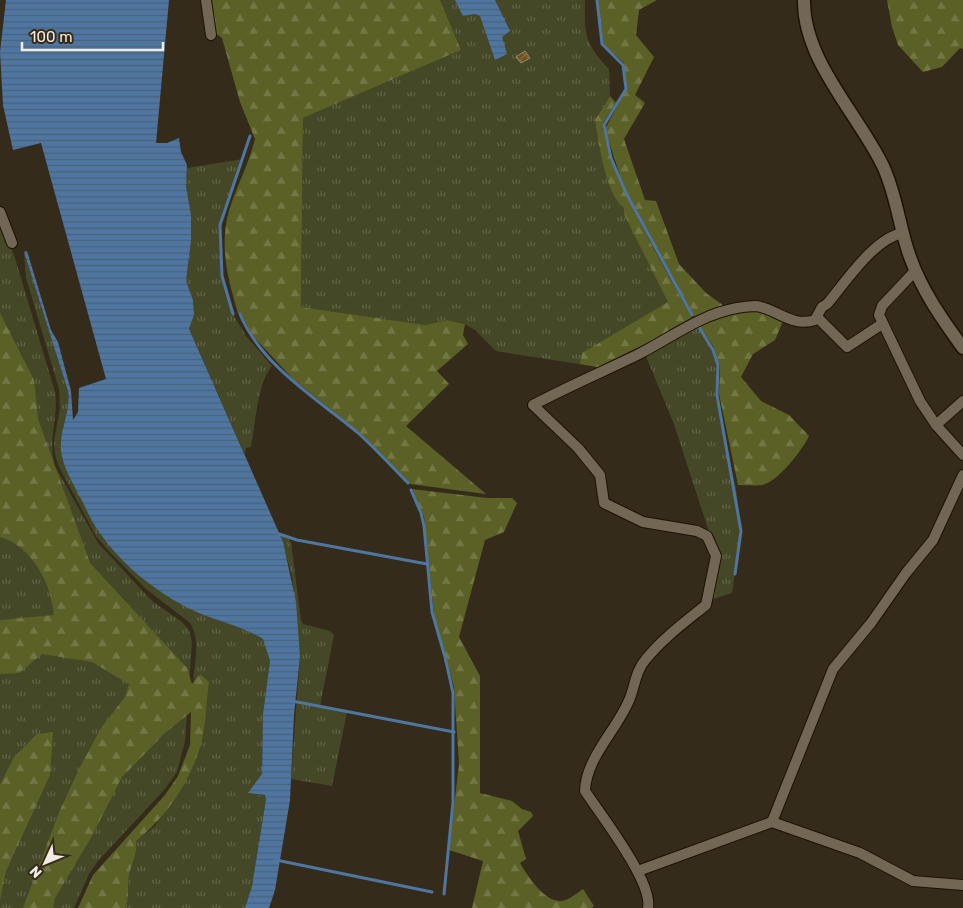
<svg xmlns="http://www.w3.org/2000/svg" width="963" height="908" font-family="Rubik,sans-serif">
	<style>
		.grass { fill: url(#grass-tufts) }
		.forest { fill: url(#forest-firs) }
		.water { fill: url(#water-rules) }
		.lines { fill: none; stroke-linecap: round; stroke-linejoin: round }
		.stream { stroke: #4e76a1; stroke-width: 3 }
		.building { fill: url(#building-cross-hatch); stroke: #968a78 }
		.street-casing { stroke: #1c1305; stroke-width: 12 }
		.secondary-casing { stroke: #1c1305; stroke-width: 15 }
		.street { stroke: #726755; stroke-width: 10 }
		.secondary { stroke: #726755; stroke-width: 12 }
	</style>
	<defs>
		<pattern id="grass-tufts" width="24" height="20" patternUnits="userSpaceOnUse" patternTransform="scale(1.25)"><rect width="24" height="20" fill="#454827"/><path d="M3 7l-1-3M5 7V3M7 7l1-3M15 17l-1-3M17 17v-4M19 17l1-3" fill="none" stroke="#606346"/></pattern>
		<pattern id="forest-firs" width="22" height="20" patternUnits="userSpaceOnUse" patternTransform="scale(1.25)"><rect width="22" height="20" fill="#5b6026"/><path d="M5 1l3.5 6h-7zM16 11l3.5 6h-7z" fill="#737745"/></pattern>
		<pattern id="water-rules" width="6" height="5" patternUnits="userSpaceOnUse" patternTransform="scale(1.25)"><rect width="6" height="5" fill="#4e76a1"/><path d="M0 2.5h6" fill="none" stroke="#4c6077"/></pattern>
		<pattern id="building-cross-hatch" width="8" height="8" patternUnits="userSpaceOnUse" patternTransform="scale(1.25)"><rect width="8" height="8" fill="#6e5019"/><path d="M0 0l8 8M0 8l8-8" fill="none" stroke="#83693a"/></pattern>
	</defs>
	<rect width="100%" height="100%" fill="#352b1b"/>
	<!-- grass -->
	<g class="grass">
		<path d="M440 0H585C584 34 585 44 609 69L610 96 595 120C598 142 606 196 624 208L680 327 598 367 496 351 475 330 463 323 447 320 426 325 301 307 303 118 461 50Z"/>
		<path d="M243 159 220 225 222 276 233 314 246 336 272 366C258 381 255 426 251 447L246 448 245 455 189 329 194 315 193 300 186 281 191 241V215L186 186 187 168Z"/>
		<path d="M0 219 15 258 55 392C59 417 47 440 55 466L98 543 152 601 182 622 189 630 192 642 185 741 177 772 164 790 98 861 89 874 74 908H0Z"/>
		<path d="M24 252 68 391V406L61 441 186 607C212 618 238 625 263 638L270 661 263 714 262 774 249 793 266 796V799L252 886 245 908H125C130 898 127 887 129 876 131 864 138 854 136 841L155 826 182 785 200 746 197 676 193 680C195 661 201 638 189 622L146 589 106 548 96 536 58 465 55 454 54 441 60 408 59 389 26 278Z"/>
		<polygon points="697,326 709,344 717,365 717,400 736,489 741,531 732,593 710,600 716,563 715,538 710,535 674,424 645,354"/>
		<polygon points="280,535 289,539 291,543 301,620 303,624 330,631 334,635 320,706 347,712 332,786 291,779 300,656 292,576"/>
	</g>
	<!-- forest -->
	<g class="forest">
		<path d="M211 0H440L461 50 303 118 301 307 426 325 447 320 465 324 463 335 468 344 437 371 449 384 406 426 486 494 410 484 359 432 293 379 252 335 241 313H238C228 280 219 246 229 211 236 187 249 164 255 139L240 102 222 38 215 33Z"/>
		<polygon points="598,0 657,0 639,10 636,35 654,57 635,95 645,103 624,139 645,200 656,201 679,264 706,293 727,308 695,318 623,185 605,129 626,90 624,63 602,43"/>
		<polygon points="887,0 963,0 963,49 960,48 942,67 923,72 898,45 892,27"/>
		<path d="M610 96 616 103 603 123V128C621 197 660 258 693 320L598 367 580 364 582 353 668 302 624 214V208C606 196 598 142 595 120Z"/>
		<path d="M756 309 783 321 775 340 753 354 741 377 761 401 789 415 809 436C803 449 777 483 762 485 755 486 746 485 738 485L719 394 720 366 713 346 699 325 724 315Z"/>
		<path d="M0 313 34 380 38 419 90 563 187 668 192 684 197 676 201 675 209 682C206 703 206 727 200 747 189 784 165 818 136 841 138 854 131 864 129 876 127 887 130 898 125 908H78L93 875 165 795 178 776 190 745 191 712 165 733 122 777 92 836 55 898 53 908H23L60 810 79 769 101 728 125 697 129 684 92 662 42 654 19 673 0 674V620L54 615C51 583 32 546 0 537Z"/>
		<path d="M412 489 487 498H512L517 503 504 532 485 540 459 637 480 676V793L512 801 522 809 531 812 533 816 518 831 526 859 520 863C527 875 543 900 559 901 567 902 577 893 583 889L594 906 592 908H472L483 861 449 850 459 764 454 687 434 615 424 517Z"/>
		<polygon points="53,732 50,775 6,871 0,900 0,785 14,757 37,734"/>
	</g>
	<!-- water -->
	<g class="water">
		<path d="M6 0H169L156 143H167L179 138 181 152 187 165 186 186 191 215V241L186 281 193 300 194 315 189 329 283 542 296 602 300 656 294 715 290 800 275 890 269 908H245L252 886 266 799 265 795 248 793 262 774 263 714 270 661 263 639C238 624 211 620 186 607 153 589 121 564 100 533 91 521 85 506 78 493 71 480 63 466 61 451 59 431 71 411 68 391L24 252 27 251 51 330 58 342 71 391 73 420 78 412 79 388 106 379 41 143 13 150 3 105 0 52Z"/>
		<polygon points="455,0 495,0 510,31 502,37 507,54 495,60 480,16 475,14 463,16"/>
	</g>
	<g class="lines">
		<!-- stream -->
		<g class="stream">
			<polyline points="597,0 602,44 623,65 626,89 604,125 611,158 626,193 692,315"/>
			<polyline points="233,314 222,276 220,225 250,136"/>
			<path d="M240 314C261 365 316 398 357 432 375 448 391 466 408 483"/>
			<polyline points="699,327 713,350 718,365 717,395 741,531 735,574"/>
			<polyline points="411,490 421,513 424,526 432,612 445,657 453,693 453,802 444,894"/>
			<polyline points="279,534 297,540 427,564"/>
			<polyline points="292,701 454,732"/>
			<polyline points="276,860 432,892"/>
		</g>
	</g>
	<!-- building -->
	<polygon class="building" points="525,51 530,58 521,63 516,57"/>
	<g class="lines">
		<defs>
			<g id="street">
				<polyline points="206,0 211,35"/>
				<polyline points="0,212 12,243"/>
				<polyline points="915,271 882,306 879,315 920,401 936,425 963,455"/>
				<polyline points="818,318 847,347 882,324"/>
				<polyline points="936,425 963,401"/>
				<polyline points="772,822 833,669 871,623 906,573 933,540 963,475"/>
				<polyline points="638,871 772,822 860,853 913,881 963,885"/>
				<path d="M648 908C653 882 601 815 585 791 586 757 618 729 630 698 635 685 636 670 646 659 663 638 685 622 706 605L716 556 707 536 697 531 643 522 604 503 600 475 578 448 533 405C567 387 602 372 637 355 669 339 701 314 737 308 743 307 751 306 756 306 775 308 792 328 815 320L822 307 827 304C845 283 874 238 903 233"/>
			</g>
			<path id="secondary" d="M804 0C803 60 858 114 883 166 897 196 899 227 910 257 922 291 942 319 963 348"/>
		</defs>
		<!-- street casing -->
		<use href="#street" class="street-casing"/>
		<!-- secondary casing -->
		<use href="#secondary" class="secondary-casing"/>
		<!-- street -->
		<use href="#street" class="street"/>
		<!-- secondary -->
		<use href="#secondary" class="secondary"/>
	</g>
	<!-- north arrow -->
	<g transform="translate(45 863) rotate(226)" stroke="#352b1b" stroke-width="4" paint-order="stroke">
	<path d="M0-4L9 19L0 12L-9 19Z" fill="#f2ebe1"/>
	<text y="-8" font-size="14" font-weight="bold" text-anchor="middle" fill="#f2ebe1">N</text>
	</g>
	<!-- scale -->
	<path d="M22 42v8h141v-8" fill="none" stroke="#f2ebe1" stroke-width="2.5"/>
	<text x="30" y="42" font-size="15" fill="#f2ebe1" stroke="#352b1b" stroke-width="4" paint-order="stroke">100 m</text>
</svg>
